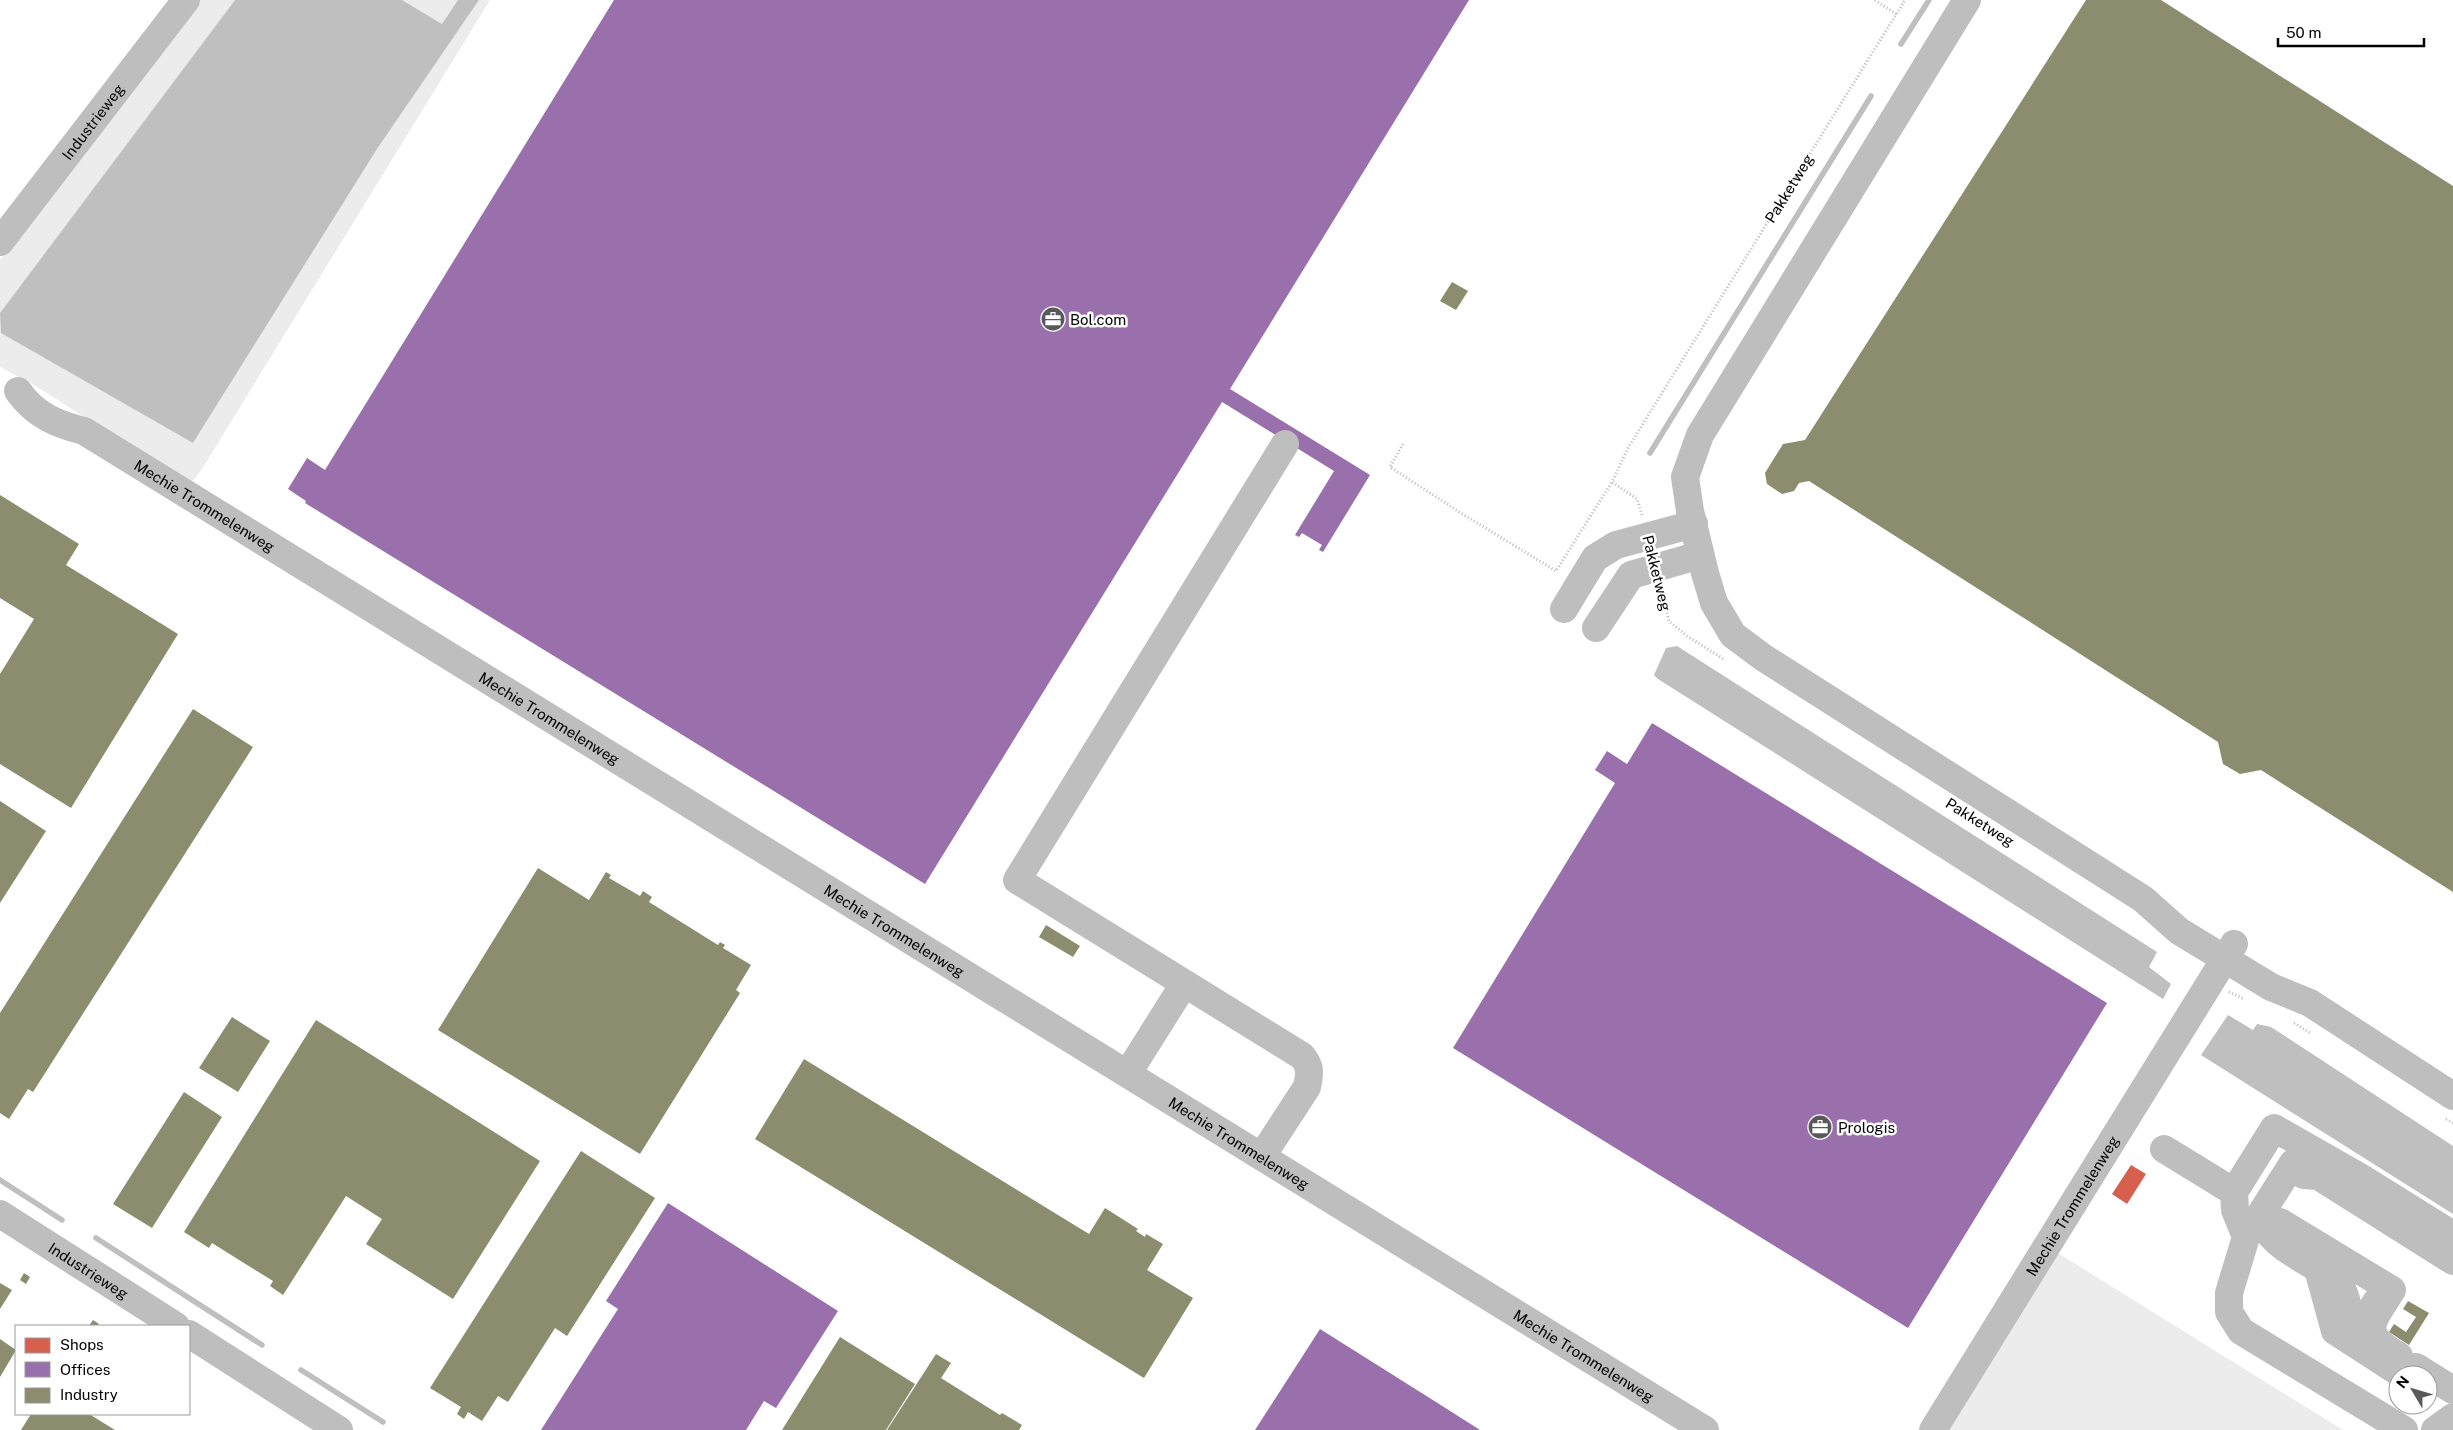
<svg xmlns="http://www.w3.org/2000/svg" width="2453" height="1430" font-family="'Public Sans',sans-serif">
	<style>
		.green { fill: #ececec }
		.water { fill: #bfbfbf }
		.shops { fill: #d6604d }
		.offices { fill: #9970ab }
		.industry { fill: #8c8c6e }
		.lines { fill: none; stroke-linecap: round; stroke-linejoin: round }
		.stream { stroke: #bfbfbf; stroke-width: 5.5 }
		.path { stroke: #b9b9b9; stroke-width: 3; stroke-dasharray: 1 2.5; stroke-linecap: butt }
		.minor { stroke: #bebebe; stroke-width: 28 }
		.labels { text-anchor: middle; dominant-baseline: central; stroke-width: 5; stroke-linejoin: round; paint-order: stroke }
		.street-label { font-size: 15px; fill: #000; stroke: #fff }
		.poi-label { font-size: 15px; fill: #000; stroke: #fff; text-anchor: start }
	</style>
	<rect width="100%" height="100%" fill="#fff"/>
	<!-- green -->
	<g class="green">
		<polygon points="198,0 235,0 0,313 0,260"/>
		<polygon points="402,0 458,0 442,24"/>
		<polygon points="479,0 490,0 202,469 190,484 34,385 0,367 0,318 2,333 193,443 377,149"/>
		<polygon points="2056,1252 2343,1430 1947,1430"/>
	</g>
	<!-- water -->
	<g class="water">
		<polygon points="235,0 402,0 442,24 458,0 479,0 377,149 193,443 1,333 0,313"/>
		<polygon points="1677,646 2157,952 2149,967 2171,984 2163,999 1658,679 1654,675 1666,648"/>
		<polygon points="2228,1015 2253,1030 2257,1024 2271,1027 2453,1146 2453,1214 2201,1055"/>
	</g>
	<!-- shops -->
	<polygon class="shops" points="2131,1165 2146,1174 2127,1204 2112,1194"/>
	<!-- offices -->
	<g class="offices">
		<polygon points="614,0 1469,0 1230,389 1370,475 1323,552 1319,550 1322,545 1302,533 1299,537 1295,535 1334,471 1222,402 925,884 305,503 306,501 288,489 307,458 325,470"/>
		<polygon points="1652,723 2107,1003 1908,1328 1453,1048 1615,783 1595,770 1607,751 1627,764"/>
		<polygon points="668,1203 838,1311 776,1408 764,1401 746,1430 541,1430 618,1309 606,1301"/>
		<polygon points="1320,1329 1436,1402 1480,1430 1255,1430"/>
	</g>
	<!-- industry -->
	<g class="industry">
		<polygon points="2086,0 2161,0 2453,186 2453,892 2261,770 2240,774 2223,764 2218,742 1809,481 1799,483 1794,491 1782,494 1767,484 1765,473 1783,444 1805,440"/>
		<polygon points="1452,282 1468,291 1456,310 1440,301"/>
		<polygon points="0,495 79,544 66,565 178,634 71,808 0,764 0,674 34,619 0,598"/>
		<polygon points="193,709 253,747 33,1092 28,1089 9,1119 0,1113 0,1013"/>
		<polygon points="0,801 46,831 0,903"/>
		<polygon points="538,868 589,900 606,872 611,875 609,878 640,896 643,891 652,897 649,902 718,945 720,942 725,945 723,948 751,965 736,990 740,993 640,1154 438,1030"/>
		<polygon points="1046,925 1080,946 1073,957 1039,937"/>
		<polygon points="232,1017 270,1041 238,1092 199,1068"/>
		<polygon points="316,1020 540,1161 453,1299 366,1244 382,1219 346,1196 283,1295 270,1286 273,1281 212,1243 209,1248 184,1232"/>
		<polygon points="804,1059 1089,1234 1105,1208 1138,1229 1136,1231 1145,1237 1146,1234 1163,1244 1147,1270 1193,1298 1144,1378 755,1139"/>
		<polygon points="184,1092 222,1117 152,1228 113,1204"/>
		<polygon points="581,1151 655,1198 567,1336 555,1328 508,1402 498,1396 482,1421 468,1412 464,1419 457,1414 461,1407 430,1388"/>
		<polygon points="24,1273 30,1277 26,1284 20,1280"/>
		<polygon points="0,1283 12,1290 0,1309"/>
		<polygon points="2408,1301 2429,1313 2409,1345 2389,1332 2394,1324 2406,1332 2416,1317 2403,1309"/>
		<polygon points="93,1320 99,1324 97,1326 89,1326"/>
		<polygon points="840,1337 915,1384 886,1430 782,1430"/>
		<polygon points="0,1339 16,1350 0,1377"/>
		<polygon points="936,1354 951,1363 941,1378 1000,1415 1002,1413 1022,1425 1019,1430 887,1430"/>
		<polygon points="31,1414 89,1414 115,1430 21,1430"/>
	</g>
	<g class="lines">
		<!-- stream -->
		<g class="stream">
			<polyline points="1901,44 1929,0"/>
			<polyline points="1650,453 1871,96"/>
			<polyline points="0,1180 62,1220"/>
			<polyline points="96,1238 262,1345"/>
			<polyline points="301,1370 383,1422"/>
		</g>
		<!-- path -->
		<g class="path">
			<polyline points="1875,0 1896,14"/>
			<polyline points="1403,444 1390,467 1461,513 1556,571 1612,482"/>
			<path id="s1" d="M1642 515 1637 499 1612 482 1628 448 1905 0"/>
			<polyline points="1661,589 1669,621 1687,636 1725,660"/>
			<polyline points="2229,992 2244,999"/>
			<polyline points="2294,1023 2312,1034"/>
			<polyline points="2446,1119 2453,1123"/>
		</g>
		<!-- minor -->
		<g class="minor">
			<polyline points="1967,0 1700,435 1685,477 1690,511 1705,573 1714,603 1733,635 1764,658 2143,899 2179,931 2271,987 2310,1003 2453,1096"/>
			<path id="s2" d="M0 242 186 0"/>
			<path id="s3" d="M18 391C35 415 56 424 84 431L1705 1430"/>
			<polyline points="1564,609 1595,558 1616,545 1694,524"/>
			<polyline points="1596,628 1631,575 1700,555"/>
			<polyline points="1128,1073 1184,984"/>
			<polyline points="2164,1149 2234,1192"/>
			<path d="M1262 1156 1307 1087C1310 1073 1311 1067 1302 1056L1017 880 1285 444"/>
			<path d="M2328 1171 2302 1158 2293 1163 2260 1215C2266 1242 2297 1255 2318 1269L2335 1331 2403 1375"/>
			<polyline points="2304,1175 2318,1176 2453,1261"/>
			<path id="s4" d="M0 1214 176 1326"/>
			<path d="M2280 1222 2392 1290C2370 1325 2359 1332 2399 1356"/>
			<path d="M2321 1280 2333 1277C2350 1293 2344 1309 2356 1323H2363L2376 1302"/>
			<polyline points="189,1334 339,1430"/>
			<polyline points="2411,1375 2416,1367 2453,1390"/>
			<path id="s5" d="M1933 1430 2234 944"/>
			<polyline points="2404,1430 2241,1331 2229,1312 2229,1293 2246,1237 2235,1210 2234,1192 2274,1128 2365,1180 2453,1235"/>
			<polyline points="2435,1430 2453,1417"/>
		</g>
	</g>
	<!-- icons -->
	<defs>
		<symbol id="office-disc" viewBox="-11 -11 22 22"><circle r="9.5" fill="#595959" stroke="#fff"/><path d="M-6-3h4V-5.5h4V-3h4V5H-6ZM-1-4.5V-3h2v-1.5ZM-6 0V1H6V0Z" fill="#fff"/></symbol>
	</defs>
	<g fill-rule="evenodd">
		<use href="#office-disc" x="1039" y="305" width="28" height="28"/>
		<use href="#office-disc" x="1806" y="1113" width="28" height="28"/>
	</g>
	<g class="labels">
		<!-- street labels -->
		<g class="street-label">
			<text stroke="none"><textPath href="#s2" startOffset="152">Industrieweg</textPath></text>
			<text stroke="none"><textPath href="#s1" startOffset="390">Pakketweg</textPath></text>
			<text stroke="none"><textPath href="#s3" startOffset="221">Mechie Trommelenweg</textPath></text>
			<text transform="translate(1657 573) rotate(76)">Pakketweg</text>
			<text stroke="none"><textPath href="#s3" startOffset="626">Mechie Trommelenweg</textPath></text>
			<text transform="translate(1980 822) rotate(32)">Pakketweg</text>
			<text stroke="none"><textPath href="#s3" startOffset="1031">Mechie Trommelenweg</textPath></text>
			<text stroke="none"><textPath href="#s3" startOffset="1436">Mechie Trommelenweg</textPath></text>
			<text stroke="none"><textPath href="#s5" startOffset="264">Mechie Trommelenweg</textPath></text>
			<text stroke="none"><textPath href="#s4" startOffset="105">Industrieweg</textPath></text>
			<text stroke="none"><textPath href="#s3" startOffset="1841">Mechie Trommelenweg</textPath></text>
		</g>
		<!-- poi labels -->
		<g class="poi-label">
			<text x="1070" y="319">Bol.com</text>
			<text x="1838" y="1127">Prologis</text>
		</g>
	</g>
	<!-- legend -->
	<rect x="15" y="1325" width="175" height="90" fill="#ffffff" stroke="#999999"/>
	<rect x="25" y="1338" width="25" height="15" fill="#d6604d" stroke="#999999"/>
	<text x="60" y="1350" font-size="15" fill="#000000">Shops</text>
	<rect x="25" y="1362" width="25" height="15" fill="#9970ab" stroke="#999999"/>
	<text x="60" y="1375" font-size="15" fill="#000000">Offices</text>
	<rect x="25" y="1388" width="25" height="15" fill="#8c8c6e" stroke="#999999"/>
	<text x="60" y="1400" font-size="15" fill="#000000">Industry</text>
	<!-- north arrow -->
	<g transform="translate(2413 1390) rotate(308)"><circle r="24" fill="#ffffff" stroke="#999999"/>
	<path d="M0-4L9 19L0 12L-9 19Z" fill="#595959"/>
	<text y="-8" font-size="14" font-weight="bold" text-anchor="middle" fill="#000000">N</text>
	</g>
	<!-- scale -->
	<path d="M2278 38v8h146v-8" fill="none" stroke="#000000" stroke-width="2.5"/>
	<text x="2286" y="38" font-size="15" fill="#000000" stroke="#ffffff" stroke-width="4" paint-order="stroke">50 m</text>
</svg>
